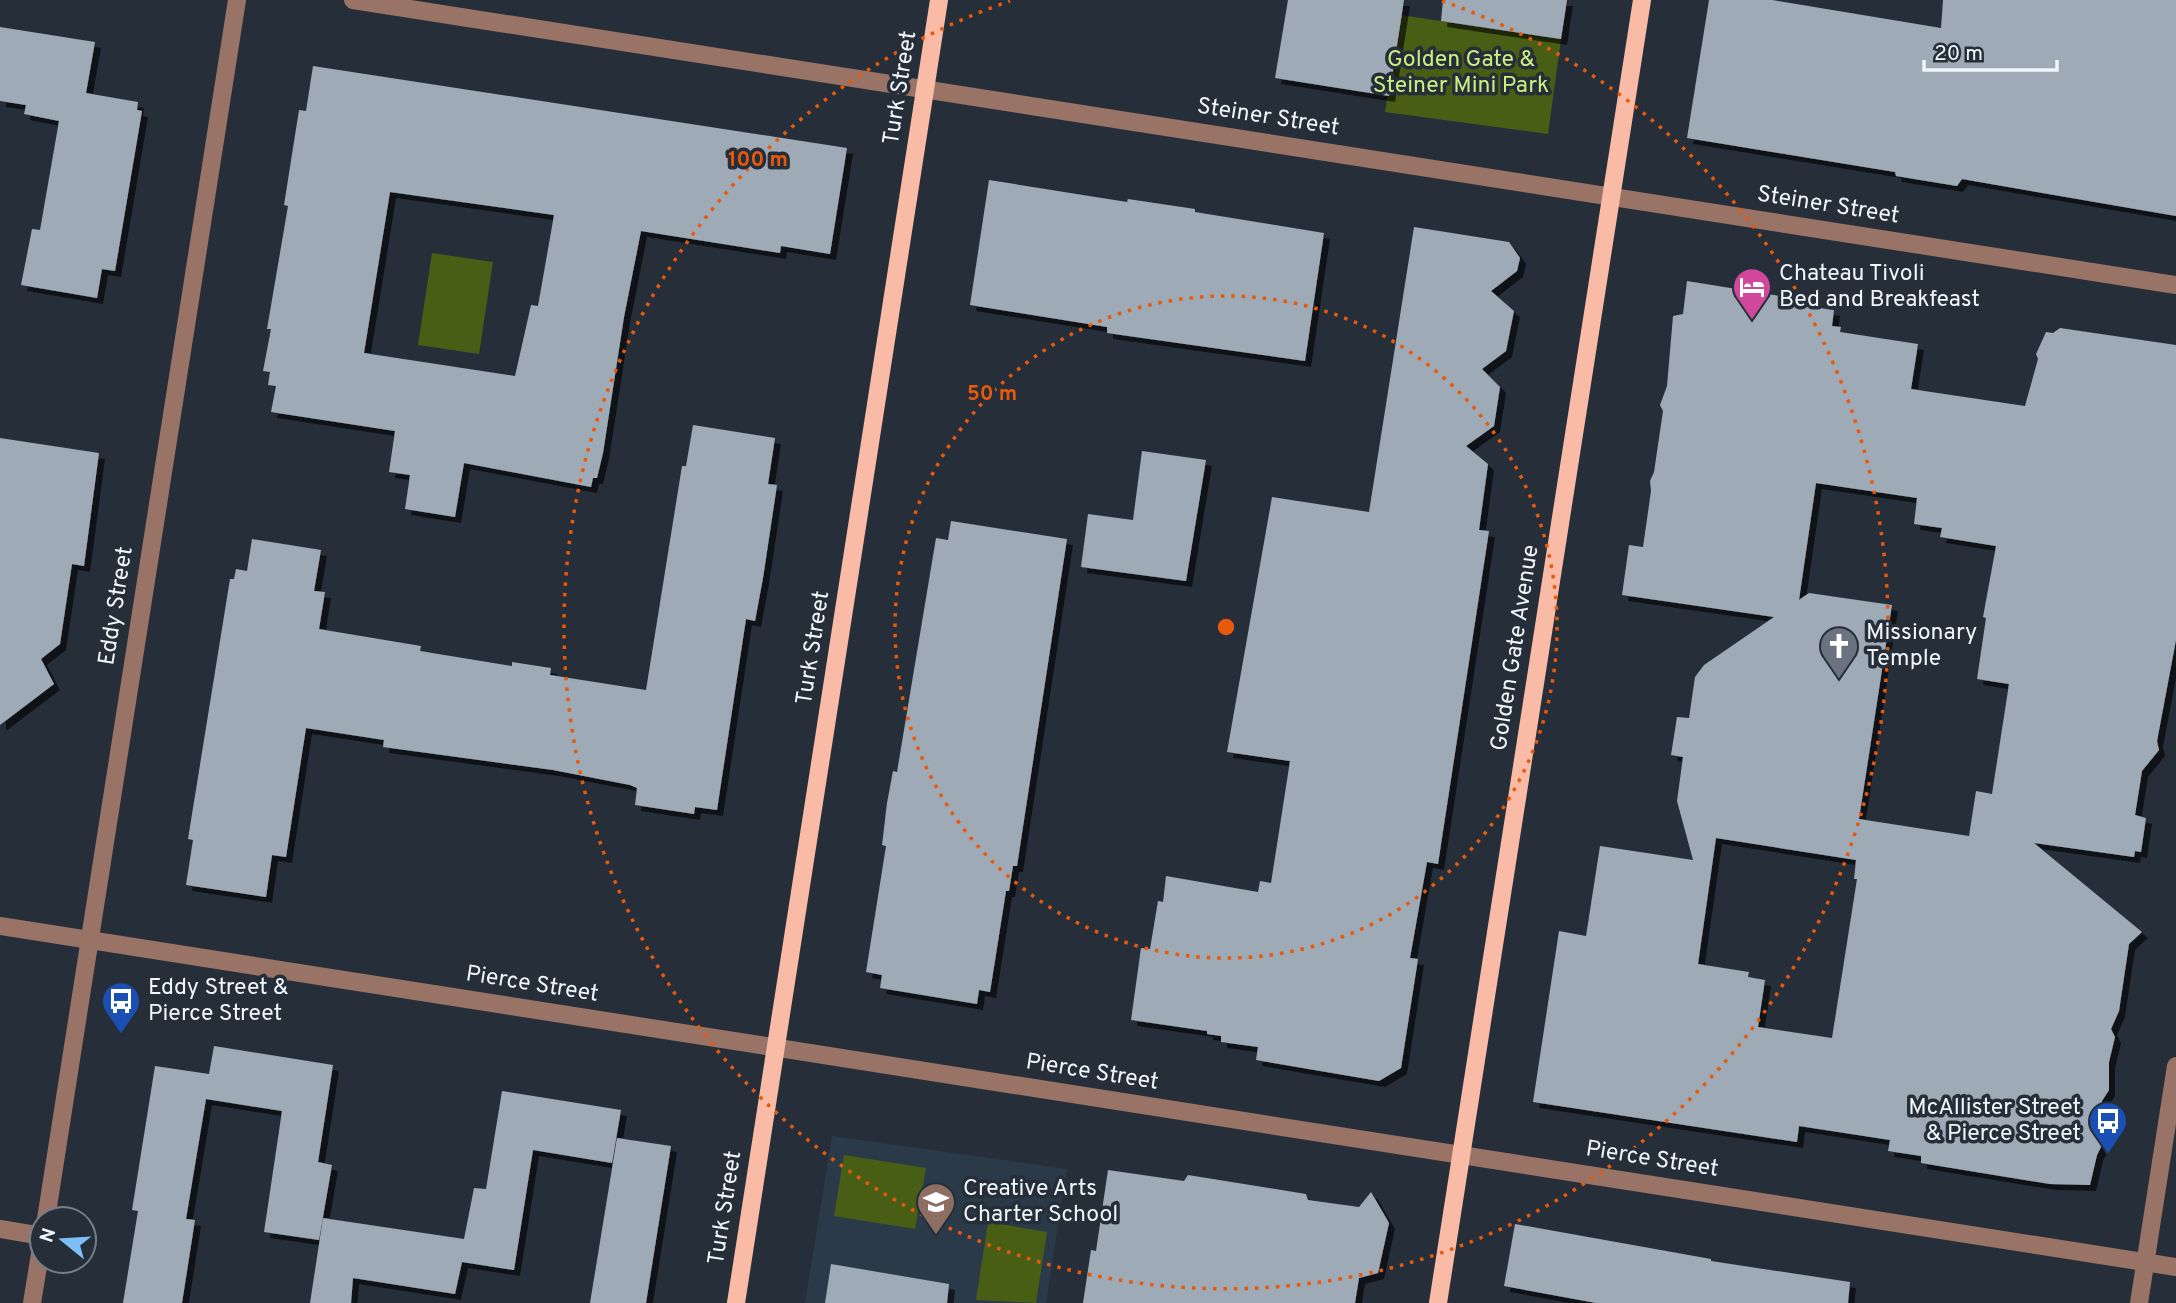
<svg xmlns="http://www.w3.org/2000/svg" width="2176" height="1303" font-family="Overpass,sans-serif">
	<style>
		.built { fill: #2b3a48 }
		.green { fill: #495e15 }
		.building { fill: #9eaab6; fill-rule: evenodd; filter: url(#shadow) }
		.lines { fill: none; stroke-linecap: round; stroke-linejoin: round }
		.minor { stroke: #997366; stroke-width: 18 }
		.major { stroke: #f9bba5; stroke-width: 18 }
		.ring { fill: none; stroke: #e8590c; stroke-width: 3.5; stroke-dasharray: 3.5 7 }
		.labels { text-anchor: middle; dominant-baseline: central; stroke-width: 7; stroke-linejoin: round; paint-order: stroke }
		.park-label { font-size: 23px; fill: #caef7f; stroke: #262f39 }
		.street-label { font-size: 23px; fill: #eff6fc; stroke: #262f39 }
		.poi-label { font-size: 23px; fill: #eff6fc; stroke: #262f39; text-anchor: start }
		.centre { fill: #e8590c; stroke: #262f39; stroke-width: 3.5 }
		.ring-label { font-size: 21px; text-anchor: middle; font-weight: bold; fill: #e8590c; stroke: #262f39; stroke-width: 7; stroke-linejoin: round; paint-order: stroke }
	</style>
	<defs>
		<filter id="shadow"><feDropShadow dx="6" dy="6" stdDeviation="0" flood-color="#0009"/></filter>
	</defs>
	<rect width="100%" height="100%" fill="#262f39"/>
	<!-- built -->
	<polygon class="built" points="832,1136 1067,1169 1046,1303 805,1303"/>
	<!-- green -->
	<g class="green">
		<polygon points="1401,15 1561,39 1548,134 1385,112"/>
		<polygon points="432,253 493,262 479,354 418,345"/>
		<polygon points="844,1155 926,1168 915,1229 834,1216"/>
		<polygon points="988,1222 1047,1232 1036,1303 976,1300"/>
	</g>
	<!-- building -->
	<g class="building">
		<polygon points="1288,0 1404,0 1389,96 1275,78"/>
		<polygon points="1443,0 1567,0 1561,39 1441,21"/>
		<polygon points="1709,0 1772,0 1941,28 1943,0 2176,0 2176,216 1962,179 1957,186 1896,176 1895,172 1687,138"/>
		<polygon points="0,27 95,42 86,93 138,102 137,110 142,111 115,271 102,269 97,298 21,285 32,229 40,230 59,121 24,114 26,105 0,101"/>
		<path d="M313 66 847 148 830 254 781 246 780 253 641 231 624 317 603 453 597 478H593L591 487 464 463 455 517 405 509 410 475 389 472 395 431 271 412 276 386 268 385 270 372 263 371 271 329H267L288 206 284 205 299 110 306 111ZM390 192 554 215 538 306 531 305 515 376 364 353Z"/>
		<polygon points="989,180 1127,202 1128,199 1195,209 1195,212 1324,233 1305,361 1107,333 1107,327 970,305"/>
		<polygon points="1414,227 1509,242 1520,258 1517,271 1491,291 1514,311 1506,351 1482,369 1500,387 1494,426 1466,446 1488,464 1479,530 1489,531 1438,864 1427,862 1410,958 1418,959 1401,1068 1379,1081 1256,1060 1258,1047 1221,1042 1221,1036 1207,1034 1207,1031 1131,1020 1141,948 1150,949 1158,901 1163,902 1166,876 1258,892 1260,881 1271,883 1290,761 1227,752 1272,497 1369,512"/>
		<path d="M1687 281 1799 299V305L1834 310 1832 326 1841 327 1840 332 1918 344 1911 389 2025 406 2038 359 2036 354 2046 332 2053 333 2060 328 2176 345V640L2157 741 2159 750 2142 771 2135 815 2146 818 2141 852 2135 851 2134 857 2034 843 2142 932 2129 944 2119 1011 2111 1029 2115 1037 2109 1062V1090L2102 1101 2103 1143 2097 1155 2090 1185 2050 1184 1921 1163V1156L1888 1151 1890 1140 1799 1126 1797 1142 1533 1102 1559 931 1586 936 1600 846 1693 860 1677 801 1683 757 1671 755 1677 717 1689 718 1695 677 1704 665 1774 617 1622 595 1629 545 1643 547 1651 491 1650 481 1654 472 1663 411 1660 405 1667 386 1673 316 1683 314ZM1816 483 1917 498 1914 524 1942 528 1940 537 1996 546 1983 617 1986 618 1977 679 2009 684 1992 794 1976 791 1969 836 1859 819 1892 605 1809 593 1799 600ZM1716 838 1856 860 1854 879H1857L1832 1038 1758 1027 1765 980 1748 977 1749 972 1698 964Z"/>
		<polygon points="693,425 775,438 768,484 777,485 763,578 755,621 746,619 717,810 695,807 694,814 635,805 637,788 630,785 553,770 383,747 384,740 306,728 286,857 272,855 266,897 186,885 193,840 188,839 230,579 234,579 236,569 247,571 252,539 321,550 314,591 325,592 319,629 421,646 420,651 512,666 512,662 551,668 550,675 646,690 682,466 686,466"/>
		<polygon points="0,438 99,453 84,566 72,564 60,644 41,659 54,684 0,725"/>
		<polygon points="1142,451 1206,460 1186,581 1081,567 1088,514 1133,520"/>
		<polygon points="951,521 1067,539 1017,866 1013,866 1009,891 1006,891 990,992 979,990 977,1004 880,988 882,975 866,972 886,846 882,845 887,803 893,771 897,772 936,538 948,540"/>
		<polygon points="214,1046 333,1065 318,1162 332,1165 319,1240 264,1232 282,1111 206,1099 186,1219 195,1220 182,1303 123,1303 138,1211 132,1210 155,1066 209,1074"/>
		<polygon points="502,1091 621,1110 612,1163 533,1150 514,1270 462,1262 455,1294 353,1278 351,1303 310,1303 323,1218 464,1239 474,1188 486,1189"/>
		<polygon points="617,1138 671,1146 646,1303 590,1303"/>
		<polygon points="1108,1170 1184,1181 1188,1175 1306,1194 1308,1200 1359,1207 1371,1192 1389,1223 1378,1273 1359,1278 1355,1303 1083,1303 1091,1250 1096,1251"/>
		<polygon points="1515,1224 1711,1259 1711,1261 1850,1282 1848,1303 1596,1303 1504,1286"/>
		<polygon points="831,1264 949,1284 947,1303 825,1303"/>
	</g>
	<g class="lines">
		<!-- minor -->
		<g class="minor">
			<polyline points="353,0 2176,285"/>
			<polyline points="0,926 2176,1267"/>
			<polyline points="46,1219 237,0"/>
			<polyline points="0,1229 42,1236"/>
			<polyline points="32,1303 42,1242"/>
			<polyline points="2139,1303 2176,1066"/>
		</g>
		<!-- major -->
		<g class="major">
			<polyline points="736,1303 939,0"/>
			<polyline points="1438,1303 1642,0"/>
		</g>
	</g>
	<!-- distance rings -->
	<g class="ring">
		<circle cx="1226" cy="627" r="331"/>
		<path d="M1442 1A662 662 0 1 1 1010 1"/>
	</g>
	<!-- icons -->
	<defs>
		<symbol id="hotel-pin" viewBox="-11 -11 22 30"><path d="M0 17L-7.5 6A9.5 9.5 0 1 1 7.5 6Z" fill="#d1479c" stroke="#262f39"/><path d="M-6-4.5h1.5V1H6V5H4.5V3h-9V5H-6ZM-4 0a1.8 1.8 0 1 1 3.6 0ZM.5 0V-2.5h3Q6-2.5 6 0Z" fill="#fff"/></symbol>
		<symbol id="church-pin" viewBox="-11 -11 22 30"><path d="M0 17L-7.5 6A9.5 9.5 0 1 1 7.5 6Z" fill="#6b7280" stroke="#262f39"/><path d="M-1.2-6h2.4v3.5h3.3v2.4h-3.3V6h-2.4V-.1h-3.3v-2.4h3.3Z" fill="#fff"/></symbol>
		<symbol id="bus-pin" viewBox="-11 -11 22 30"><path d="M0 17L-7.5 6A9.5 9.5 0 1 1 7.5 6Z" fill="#1a4fb4" stroke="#262f39"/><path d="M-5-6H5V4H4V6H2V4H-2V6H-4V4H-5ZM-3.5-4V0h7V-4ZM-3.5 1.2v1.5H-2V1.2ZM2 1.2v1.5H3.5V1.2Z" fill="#fff"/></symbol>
		<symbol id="school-pin" viewBox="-11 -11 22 30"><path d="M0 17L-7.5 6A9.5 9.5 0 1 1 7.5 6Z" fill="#8d6e63" stroke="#262f39"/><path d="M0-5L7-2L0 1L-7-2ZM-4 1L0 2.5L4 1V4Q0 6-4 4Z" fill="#fff"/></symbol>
	</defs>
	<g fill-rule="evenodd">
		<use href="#hotel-pin" x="1730" y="265" width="44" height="60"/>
		<use href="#church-pin" x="1817" y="624" width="44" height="60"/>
		<use href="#bus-pin" x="99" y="979" width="44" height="60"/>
		<use href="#bus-pin" x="2086" y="1099" width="44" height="60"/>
		<use href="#school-pin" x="914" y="1180" width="44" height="60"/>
	</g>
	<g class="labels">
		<!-- park labels -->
		<g class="park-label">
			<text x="1461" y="60">Golden Gate &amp;<tspan x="1461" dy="26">Steiner Mini Park</tspan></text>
		</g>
		<!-- street labels -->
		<g class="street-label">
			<text transform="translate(901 88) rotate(-81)">Turk Street</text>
			<text transform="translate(1268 118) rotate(9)">Steiner Street</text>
			<text transform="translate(1828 206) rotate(9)">Steiner Street</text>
			<text transform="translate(117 606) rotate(-81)">Eddy Street</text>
			<text transform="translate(814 648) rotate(-81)">Turk Street</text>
			<text transform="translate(1516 648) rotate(-81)">Golden Gate Avenue</text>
			<text transform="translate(532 985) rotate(9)">Pierce Street</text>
			<text transform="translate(1092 1073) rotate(9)">Pierce Street</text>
			<text transform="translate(1652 1160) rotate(9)">Pierce Street</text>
			<text transform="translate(726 1208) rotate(-81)">Turk Street</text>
		</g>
		<!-- poi labels -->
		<g class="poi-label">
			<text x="1779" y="274">Chateau Tivoli<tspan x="1779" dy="26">Bed and Breakfeast</tspan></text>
			<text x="1866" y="633">Missionary<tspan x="1866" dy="26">Temple</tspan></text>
			<text x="148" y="988">Eddy Street &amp;<tspan x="148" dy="26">Pierce Street</tspan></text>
			<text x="2081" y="1108" text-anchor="end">McAllister Street<tspan x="2081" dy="26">&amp; Pierce Street</tspan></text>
			<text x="963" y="1189">Creative Arts<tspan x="963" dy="26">Charter School</tspan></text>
		</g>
	</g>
	<circle cx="1226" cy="627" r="10" class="centre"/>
	<g class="ring-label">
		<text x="758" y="166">100 m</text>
		<text x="992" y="400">50 m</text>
	</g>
	<!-- north arrow -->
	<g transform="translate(63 1240) rotate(288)"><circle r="33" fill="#262f39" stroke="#767f87" stroke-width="2"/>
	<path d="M0-5L12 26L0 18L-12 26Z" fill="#7dbef9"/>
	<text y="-10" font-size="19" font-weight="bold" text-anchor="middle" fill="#eff6fc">N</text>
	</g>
	<!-- scale -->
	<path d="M1924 60v10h133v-10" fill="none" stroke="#eff6fc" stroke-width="3.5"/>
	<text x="1934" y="60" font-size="21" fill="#eff6fc" stroke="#262f39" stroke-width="5" paint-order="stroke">20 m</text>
</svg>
